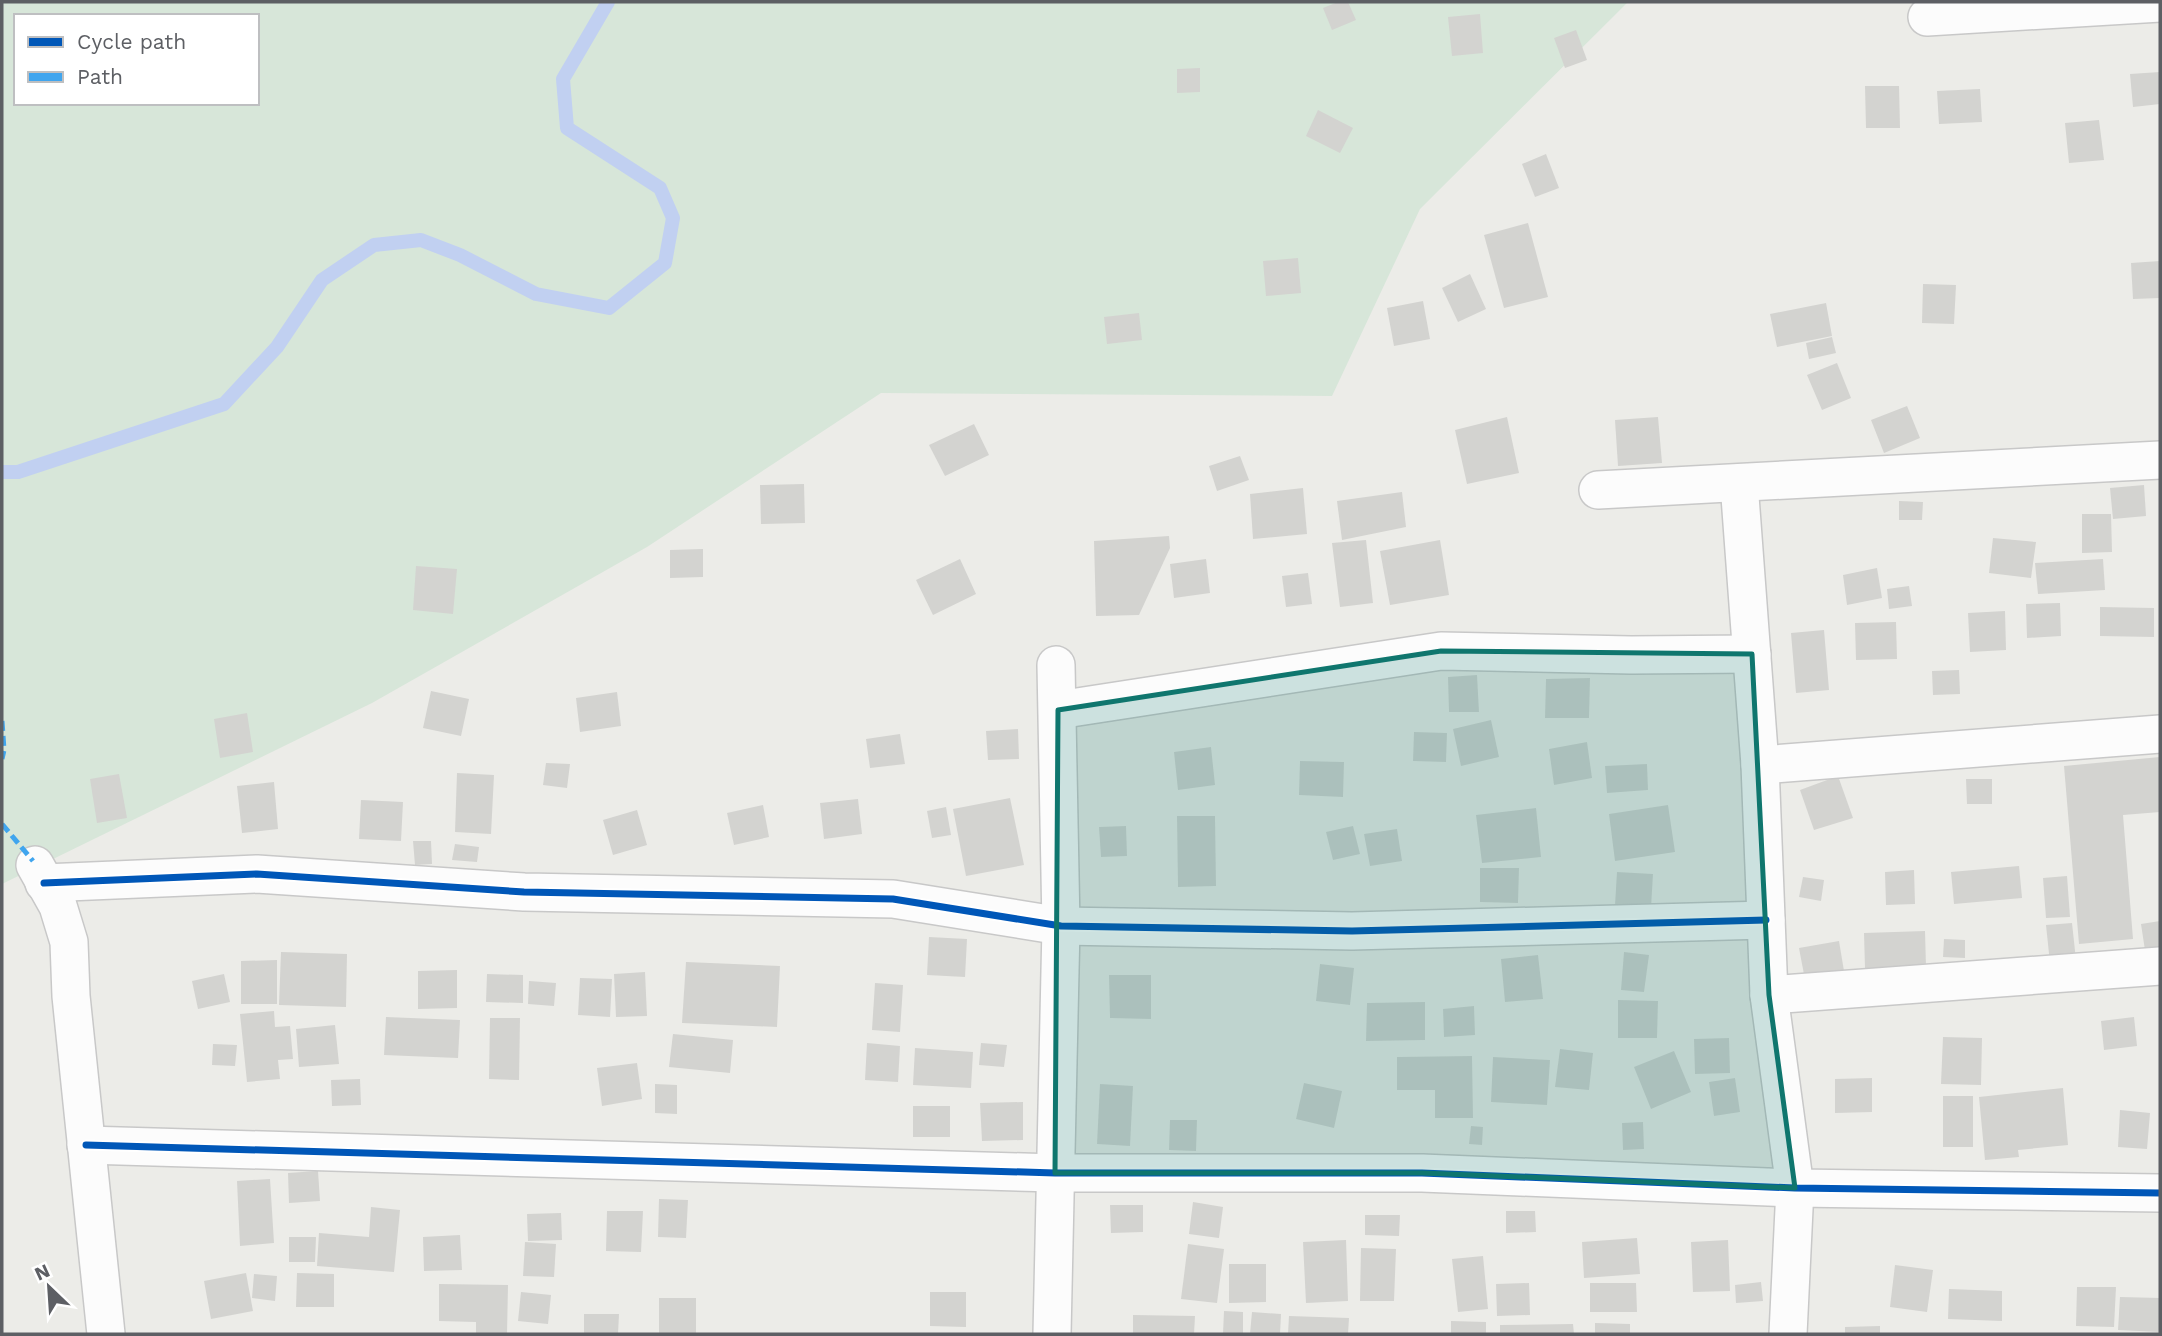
<svg xmlns="http://www.w3.org/2000/svg" width="2162" height="1336" font-family="'Work Sans',sans-serif">
	<style>
		.green { fill: #d7e6d9; fill-rule: evenodd }
		.lines { fill: none; stroke-linecap: round; stroke-linejoin: round }
		.stream { stroke: #c1d0f1; stroke-width: 14 }
		.building { fill: #d3d3d0 }
		.street-casing { stroke: #c8c8c8; stroke-width: 40 }
		.street { stroke: #fcfcfc; stroke-width: 37 }
		.quiet { stroke: #40a5ee; stroke-width: 5; stroke-dasharray: 10 5; stroke-linecap: butt }
		.cycleway-casing { stroke: #fff; stroke-width: 11 }
		.cycleway { stroke: #0057b8; stroke-width: 7 }
		.marked { fill: #0f766e; fill-opacity: 0.2; stroke: #0f766e; stroke-width: 5; stroke-linejoin: round }
	</style>
	<rect width="100%" height="100%" fill="#ecece8"/>
	<!-- green -->
	<path class="green" d="M2 2H1628L1420 209 1332 396 881 393 647 547 372 703 2 884ZM16 16H257V103H16Z"/>
	<g class="lines">
		<!-- stream -->
		<polyline class="stream" points="2,472 18,472 224,404 277,347 322,280 374,245 421,240 460,255 536,294 609,308 665,263 673,218 660,188 567,128 563,79 608,2"/>
	</g>
	<!-- building -->
	<g class="building">
		<polygon points="1338,2 1348,2 1356,20 1332,30 1323,8"/>
		<polygon points="1480,14 1483,53 1452,56 1448,17"/>
		<polygon points="1576,30 1587,60 1565,68 1554,38"/>
		<polygon points="1200,68 1200,92 1177,93 1177,69"/>
		<polygon points="2160,72 2160,104 2133,107 2130,74"/>
		<polygon points="1865,86 1899,86 1900,128 1866,128"/>
		<polygon points="1980,89 1982,122 1939,124 1937,91"/>
		<polygon points="1318,110 1353,128 1340,153 1306,136"/>
		<polygon points="2099,120 2104,160 2069,163 2065,123"/>
		<polygon points="1546,154 1559,188 1535,197 1522,164"/>
		<polygon points="1528,223 1548,297 1504,308 1484,235"/>
		<polygon points="1298,258 1301,293 1266,296 1263,261"/>
		<polygon points="2160,261 2160,298 2133,299 2131,263"/>
		<polygon points="1470,274 1486,309 1458,322 1442,288"/>
		<polygon points="1923,284 1956,285 1954,324 1922,323"/>
		<polygon points="1423,301 1430,339 1394,346 1387,308"/>
		<polygon points="1826,303 1832,336 1777,347 1770,314"/>
		<polygon points="1139,313 1142,340 1107,344 1104,317"/>
		<polygon points="1832,337 1836,353 1809,359 1806,343"/>
		<polygon points="1837,363 1851,398 1822,410 1807,375"/>
		<polygon points="1907,406 1920,438 1884,453 1871,420"/>
		<polygon points="1507,417 1519,473 1467,484 1455,430"/>
		<polygon points="1658,417 1662,463 1618,466 1615,420"/>
		<polygon points="974,424 989,455 945,476 929,445"/>
		<polygon points="1240,456 1249,480 1217,491 1209,466"/>
		<polygon points="804,484 805,523 761,524 760,485"/>
		<polygon points="2144,485 2146,516 2113,519 2110,488"/>
		<polygon points="1303,488 1307,534 1253,539 1250,494"/>
		<polygon points="1402,492 1406,527 1342,540 1337,501"/>
		<polygon points="1899,501 1923,502 1922,520 1899,520"/>
		<polygon points="2082,514 2111,514 2112,552 2082,553"/>
		<polygon points="1169,536 1170,548 1139,615 1096,616 1094,541"/>
		<polygon points="1993,538 2036,542 2031,578 1989,573"/>
		<polygon points="1366,540 1373,603 1340,607 1332,543"/>
		<polygon points="1440,540 1449,595 1390,605 1380,551"/>
		<polygon points="703,549 703,577 670,578 670,550"/>
		<polygon points="960,559 976,594 933,615 916,580"/>
		<polygon points="1206,559 1210,593 1174,598 1170,564"/>
		<polygon points="2103,559 2105,590 2038,594 2035,563"/>
		<polygon points="416,566 457,569 453,614 413,610"/>
		<polygon points="1877,568 1882,598 1847,605 1843,575"/>
		<polygon points="1308,573 1312,604 1286,607 1282,576"/>
		<polygon points="1909,586 1912,606 1889,609 1887,589"/>
		<polygon points="2060,603 2061,636 2027,638 2026,604"/>
		<polygon points="2100,607 2154,608 2154,637 2100,636"/>
		<polygon points="2005,611 2006,650 1970,652 1968,613"/>
		<polygon points="1896,622 1897,659 1856,660 1855,623"/>
		<polygon points="1824,630 1829,690 1796,693 1791,633"/>
		<polygon points="1959,670 1960,694 1933,695 1932,671"/>
		<polygon points="1477,675 1479,712 1449,712 1448,677"/>
		<polygon points="1590,678 1589,718 1545,718 1546,679"/>
		<polygon points="431,691 469,699 461,736 423,728"/>
		<polygon points="617,692 621,726 580,732 576,698"/>
		<polygon points="247,713 253,752 220,758 214,719"/>
		<polygon points="1491,720 1499,757 1461,766 1453,729"/>
		<polygon points="1018,729 1019,759 988,760 986,731"/>
		<polygon points="1414,732 1447,733 1446,762 1413,761"/>
		<polygon points="900,734 905,764 870,768 866,739"/>
		<polygon points="1587,742 1592,778 1554,785 1549,749"/>
		<polygon points="1211,747 1215,785 1178,790 1174,752"/>
		<polygon points="2160,757 2160,812 2123,815 2133,939 2079,944 2064,766"/>
		<polygon points="1300,761 1344,762 1343,797 1299,795"/>
		<polygon points="546,763 570,764 567,788 543,785"/>
		<polygon points="1647,764 1648,790 1607,793 1605,766"/>
		<polygon points="457,773 494,775 491,834 455,832"/>
		<polygon points="119,774 127,818 97,823 90,779"/>
		<polygon points="1838,776 1853,818 1814,830 1800,790"/>
		<polygon points="1966,779 1992,779 1992,804 1967,804"/>
		<polygon points="274,782 278,829 242,833 237,786"/>
		<polygon points="1010,798 1024,865 966,876 953,809"/>
		<polygon points="858,799 862,834 824,839 820,803"/>
		<polygon points="361,800 403,802 401,841 359,839"/>
		<polygon points="763,805 769,837 734,845 727,813"/>
		<polygon points="1668,805 1675,852 1615,861 1609,814"/>
		<polygon points="946,807 951,835 932,838 927,811"/>
		<polygon points="1536,808 1541,857 1482,863 1476,815"/>
		<polygon points="637,810 647,845 613,855 603,820"/>
		<polygon points="1177,816 1215,816 1216,886 1178,887"/>
		<polygon points="1126,826 1127,856 1101,857 1099,827"/>
		<polygon points="1353,826 1360,854 1333,860 1326,832"/>
		<polygon points="1397,829 1402,861 1370,866 1364,834"/>
		<polygon points="413,841 431,841 432,864 415,865"/>
		<polygon points="455,844 479,847 477,862 452,860"/>
		<polygon points="2019,866 2022,898 1954,904 1951,872"/>
		<polygon points="1480,868 1519,868 1518,903 1480,902"/>
		<polygon points="1914,870 1915,904 1886,905 1885,872"/>
		<polygon points="1617,872 1653,874 1651,908 1615,905"/>
		<polygon points="2067,876 2070,917 2046,918 2043,878"/>
		<polygon points="1803,877 1824,880 1821,901 1799,897"/>
		<polygon points="2160,921 2160,954 2146,957 2141,924"/>
		<polygon points="2072,923 2076,960 2050,963 2046,925"/>
		<polygon points="1925,931 1926,967 1865,968 1864,933"/>
		<polygon points="929,937 967,939 965,977 927,975"/>
		<polygon points="1944,939 1965,940 1965,958 1943,957"/>
		<polygon points="1839,941 1845,977 1806,985 1799,948"/>
		<polygon points="281,952 347,954 346,1007 279,1005"/>
		<polygon points="1624,952 1649,955 1644,992 1621,990"/>
		<polygon points="1538,955 1543,999 1505,1002 1501,959"/>
		<polygon points="277,960 277,1004 241,1004 241,961"/>
		<polygon points="686,962 780,966 777,1027 682,1023"/>
		<polygon points="1320,964 1354,968 1350,1005 1316,1001"/>
		<polygon points="457,970 457,1008 418,1009 418,971"/>
		<polygon points="645,972 647,1016 616,1017 614,974"/>
		<polygon points="224,974 230,1002 198,1009 192,981"/>
		<polygon points="487,974 523,975 523,1003 486,1002"/>
		<polygon points="1109,975 1151,975 1151,1019 1110,1018"/>
		<polygon points="580,978 612,979 610,1017 578,1015"/>
		<polygon points="529,981 556,983 554,1006 528,1004"/>
		<polygon points="875,983 903,985 900,1032 872,1030"/>
		<polygon points="1618,1000 1658,1001 1657,1038 1618,1038"/>
		<polygon points="1425,1002 1425,1040 1366,1041 1367,1003"/>
		<polygon points="1474,1006 1475,1035 1444,1037 1443,1009"/>
		<polygon points="274,1011 275,1027 290,1026 293,1059 278,1060 280,1079 247,1082 240,1014"/>
		<polygon points="386,1017 460,1020 458,1058 384,1055"/>
		<polygon points="2134,1017 2137,1046 2104,1050 2101,1021"/>
		<polygon points="490,1018 520,1018 519,1080 489,1079"/>
		<polygon points="335,1025 339,1064 299,1067 296,1029"/>
		<polygon points="673,1034 733,1040 730,1073 669,1067"/>
		<polygon points="1943,1037 1982,1038 1981,1085 1941,1084"/>
		<polygon points="1729,1038 1730,1073 1695,1074 1694,1039"/>
		<polygon points="867,1043 900,1046 898,1082 865,1080"/>
		<polygon points="981,1043 1007,1045 1004,1067 979,1065"/>
		<polygon points="213,1044 237,1045 235,1066 212,1065"/>
		<polygon points="915,1048 973,1052 971,1088 913,1085"/>
		<polygon points="1560,1049 1593,1053 1589,1090 1555,1087"/>
		<polygon points="1674,1051 1691,1092 1651,1109 1634,1067"/>
		<polygon points="1472,1056 1473,1118 1435,1118 1435,1090 1397,1090 1397,1057"/>
		<polygon points="1493,1057 1550,1060 1547,1105 1491,1102"/>
		<polygon points="637,1063 642,1099 602,1106 597,1068"/>
		<polygon points="1735,1078 1740,1112 1714,1116 1709,1082"/>
		<polygon points="1872,1078 1872,1112 1835,1113 1835,1079"/>
		<polygon points="360,1079 361,1105 332,1106 331,1080"/>
		<polygon points="1304,1083 1342,1091 1334,1128 1296,1119"/>
		<polygon points="655,1084 677,1085 677,1114 655,1113"/>
		<polygon points="1100,1084 1133,1086 1130,1146 1097,1144"/>
		<polygon points="2063,1088 2068,1145 2018,1150 2019,1157 1985,1160 1979,1097"/>
		<rect x="1943" y="1096" width="30" height="51"/>
		<polygon points="1023,1102 1023,1140 982,1141 980,1103"/>
		<rect x="913" y="1106" width="37" height="31"/>
		<polygon points="2120,1110 2150,1113 2147,1149 2118,1147"/>
		<polygon points="1170,1120 1197,1120 1196,1151 1169,1150"/>
		<polygon points="1643,1122 1644,1149 1623,1150 1622,1123"/>
		<polygon points="1471,1126 1483,1127 1482,1145 1469,1144"/>
		<polygon points="318,1171 320,1201 289,1203 288,1173"/>
		<polygon points="270,1179 274,1243 240,1246 237,1181"/>
		<polygon points="659,1199 688,1200 686,1238 658,1237"/>
		<polygon points="1193,1202 1223,1207 1219,1238 1189,1234"/>
		<polygon points="1110,1205 1143,1205 1143,1232 1111,1233"/>
		<polygon points="371,1207 400,1210 394,1272 317,1266 319,1233 369,1237"/>
		<polygon points="607,1211 643,1211 641,1252 606,1251"/>
		<polygon points="1506,1211 1535,1211 1536,1232 1506,1233"/>
		<polygon points="561,1213 562,1240 528,1241 527,1214"/>
		<polygon points="1365,1215 1400,1215 1399,1236 1365,1235"/>
		<polygon points="460,1235 462,1270 424,1271 423,1237"/>
		<polygon points="289,1237 316,1237 315,1262 289,1262"/>
		<polygon points="1637,1238 1640,1274 1584,1278 1582,1242"/>
		<polygon points="1346,1240 1348,1301 1306,1303 1303,1242"/>
		<polygon points="1728,1240 1730,1291 1693,1292 1691,1242"/>
		<polygon points="525,1242 556,1244 554,1277 523,1276"/>
		<polygon points="1188,1244 1224,1249 1217,1303 1181,1299"/>
		<polygon points="1361,1248 1396,1249 1394,1301 1360,1301"/>
		<polygon points="1483,1256 1488,1309 1458,1312 1452,1259"/>
		<polygon points="1229,1264 1266,1264 1266,1302 1229,1303"/>
		<polygon points="1895,1265 1933,1270 1927,1312 1890,1307"/>
		<polygon points="246,1273 253,1311 211,1319 204,1281"/>
		<polygon points="297,1273 334,1274 334,1307 296,1307"/>
		<polygon points="254,1274 277,1276 275,1301 252,1298"/>
		<polygon points="1761,1282 1763,1301 1736,1303 1735,1285"/>
		<polygon points="1529,1283 1530,1315 1497,1316 1496,1284"/>
		<polygon points="1590,1283 1636,1283 1637,1312 1590,1312"/>
		<polygon points="439,1284 508,1285 507,1334 476,1334 476,1322 439,1321"/>
		<polygon points="2077,1287 2116,1287 2114,1327 2076,1326"/>
		<polygon points="1949,1289 2002,1291 2002,1321 1948,1319"/>
		<polygon points="521,1292 551,1295 548,1324 518,1321"/>
		<polygon points="930,1292 966,1292 966,1327 930,1326"/>
		<polygon points="2120,1297 2160,1298 2160,1332 2118,1330"/>
		<rect x="659" y="1298" width="37" height="36"/>
		<polygon points="1224,1311 1243,1312 1243,1334 1223,1334"/>
		<polygon points="1252,1312 1281,1314 1280,1334 1250,1334"/>
		<polygon points="584,1314 619,1314 618,1334 584,1334"/>
		<polygon points="1133,1315 1195,1316 1194,1334 1133,1334"/>
		<polygon points="1289,1316 1349,1318 1348,1334 1288,1334"/>
		<polygon points="1451,1321 1486,1322 1486,1334 1451,1334"/>
		<polygon points="1595,1323 1630,1324 1630,1334 1595,1334"/>
		<polygon points="1573,1324 1574,1334 1500,1334 1500,1325"/>
		<polygon points="1880,1326 1880,1334 1845,1334 1845,1327"/>
	</g>
	<g class="lines">
		<defs>
			<g id="street">
				<polyline points="1927,17 2160,3"/>
				<polyline points="1739,483 1760,765 1769,995 1795,1188 1788,1334"/>
				<polyline points="1598,490 2160,460"/>
				<polyline points="1058,710 1441,651 1631,655 1752,654"/>
				<polyline points="1760,765 2160,734"/>
				<polyline points="35,865 58,906 69,942 71,996 106,1334"/>
				<polyline points="44,883 257,874 524,892 893,899 1061,926 1352,931 1766,920"/>
				<polyline points="1769,995 2160,966"/>
				<polyline points="86,1145 1055,1173 1422,1173 1795,1188 2160,1193"/>
				<polyline points="1052,1334 1061,926 1056,665"/>
			</g>
		</defs>
		<!-- street casing -->
		<use href="#street" class="street-casing"/>
		<!-- street -->
		<use href="#street" class="street"/>
		<!-- quiet -->
		<g class="quiet">
			<polyline points="2,721 4,750 2,759"/>
			<polyline points="2,824 33,861"/>
		</g>
		<defs>
			<g id="cycleway">
				<polyline points="44,883 257,874 524,892 893,899 1061,926 1352,931 1766,920"/>
				<polyline points="86,1145 1055,1173 1422,1173 1795,1188 2160,1193"/>
			</g>
		</defs>
		<!-- cycleway casing -->
		<use href="#cycleway" class="cycleway-casing"/>
		<!-- cycleway -->
		<use href="#cycleway" class="cycleway"/>
	</g>
	<!-- marked area -->
	<path class="marked" d="M1441 651 1752 654 1769 995 1795 1188 1422 1173H1055L1058 710Z"/>
	<!-- border -->
	<rect width="2162" height="1336" fill="none" stroke="#5d5f64" stroke-width="7"/>
	<!-- legend -->
	<rect x="14" y="14" width="245" height="91" fill="#ffffff" stroke="#bebfc1" stroke-width="2"/>
	<rect x="28" y="37" width="35" height="10" fill="#0057b8" stroke="#bebfc1" stroke-width="2"/>
	<text x="77" y="49" font-size="21" fill="#5d5f64">Cycle path</text>
	<rect x="28" y="72" width="35" height="10" fill="#40a5ee" stroke="#bebfc1" stroke-width="2"/>
	<text x="77" y="84" font-size="21" fill="#5d5f64">Path</text>
	<!-- north arrow -->
	<g transform="translate(49 1287) rotate(335)" stroke="#ffffff" stroke-width="5" paint-order="stroke">
	<path d="M0-5L12 26L0 18L-12 26Z" fill="#5d5f64"/>
	<text y="-10" font-size="19" font-weight="bold" text-anchor="middle" fill="#5d5f64">N</text>
	</g>
</svg>
